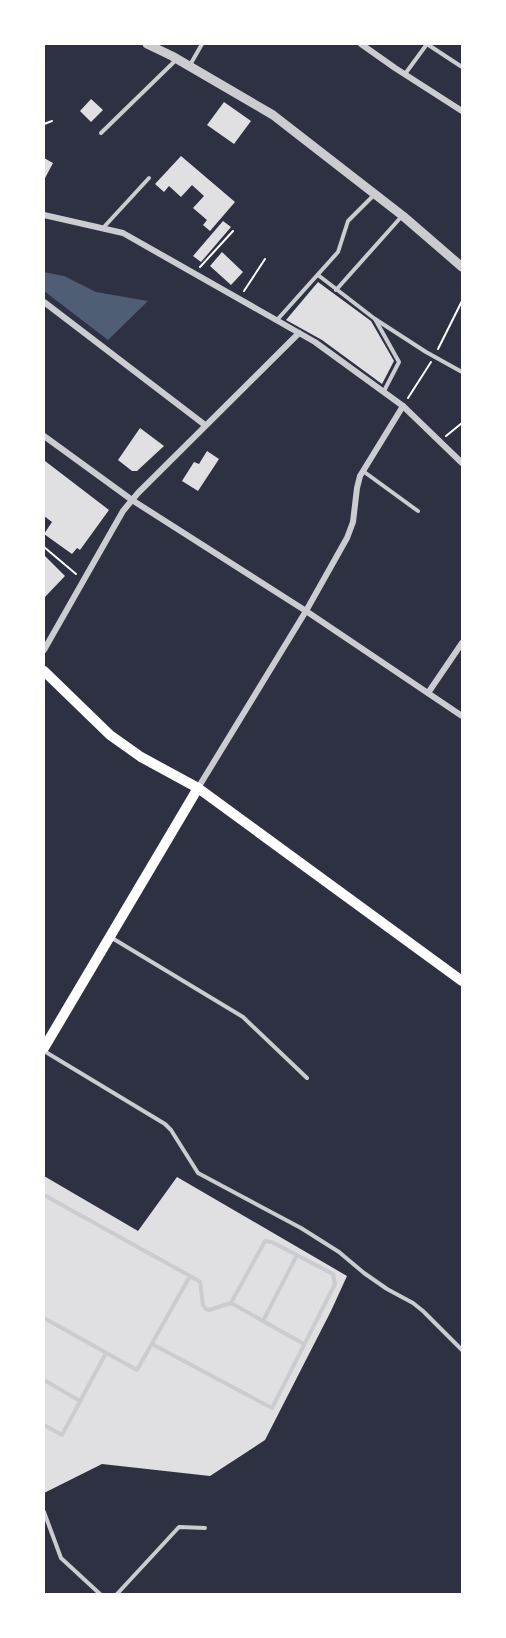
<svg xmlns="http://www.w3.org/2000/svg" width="506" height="1638" font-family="'Work Sans',sans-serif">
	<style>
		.water { fill: #4f5d75 }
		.building { fill: #e0e0e3 }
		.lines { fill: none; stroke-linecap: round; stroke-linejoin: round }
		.path { stroke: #fff; stroke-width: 2 }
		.service { stroke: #caccd0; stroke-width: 4 }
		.minor { stroke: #caccd0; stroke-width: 6 }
		.tertiary { stroke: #caccd0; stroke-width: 9 }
		.secondary { stroke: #fff; stroke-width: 10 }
	</style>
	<rect width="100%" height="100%" fill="#2d3142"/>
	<!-- water -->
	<polygon class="water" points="44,272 64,276 96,292 148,301 108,340 44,291"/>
	<!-- building -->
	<g class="building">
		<polygon points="91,99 103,110 91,122 80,111"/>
		<polygon points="224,102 251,121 234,144 207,125"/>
		<polygon points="181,156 235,202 210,231 203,225 207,220 193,208 204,196 192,185 181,197 169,186 164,192 155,184"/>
		<polygon points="44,158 53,163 44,180"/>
		<polygon points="223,221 231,227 201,262 193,256"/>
		<polygon points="222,252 243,272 231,285 210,266"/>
		<polygon points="318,282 371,321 394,361 382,384 322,340 286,320"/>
		<polygon points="140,428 164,446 137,471 132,471 118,460"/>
		<polygon points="207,451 219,459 198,491 182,481 194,462 199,464"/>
		<polygon points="45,461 109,510 80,550 77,548 72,554 44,534 52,522 44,516 44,463"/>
		<polygon points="44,555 65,576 44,598"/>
		<polygon points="44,1176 138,1231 177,1177 347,1276 331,1311 265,1440 210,1476 102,1464 44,1493"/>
	</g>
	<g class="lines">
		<!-- path -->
		<g class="path">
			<polyline points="44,124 52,121"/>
			<polyline points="200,267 233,231"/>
			<polyline points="244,291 265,259"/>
			<polyline points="438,349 462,301"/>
			<polyline points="408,398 431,362"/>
			<polyline points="446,436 462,423"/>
			<polyline points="44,547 76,574"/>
		</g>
		<!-- service -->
		<g class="service">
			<polyline points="427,44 462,67"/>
			<polyline points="190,65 202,44"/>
			<polyline points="405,74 427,44"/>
			<polyline points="101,133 177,59"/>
			<polyline points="103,228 149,178"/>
			<polyline points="318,275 375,319 399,362 384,391"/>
			<polyline points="336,290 402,216"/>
			<polyline points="375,319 426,352 462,372"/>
			<polyline points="277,320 338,252 348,221 374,195"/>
			<polyline points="363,471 418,511"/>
			<polyline points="112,938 243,1017 307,1078"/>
			<polyline points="44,1051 165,1124 171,1130 198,1173 301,1228 339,1252 364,1273 387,1289 413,1303 423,1311 462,1350"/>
			<polyline points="44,1195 190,1276 137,1370 44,1318"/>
			<polyline points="231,1303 304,1344"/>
			<polyline points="263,1321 297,1255"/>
			<polyline points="152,1344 272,1408 335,1284 333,1274 272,1242 265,1241 231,1303 209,1310 206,1309 203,1305 200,1282 190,1276"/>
			<polyline points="44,1380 80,1401"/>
			<polyline points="44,1425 62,1435 106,1353"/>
			<polyline points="44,1512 61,1558 100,1594"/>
			<polyline points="117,1594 179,1527 205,1528"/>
		</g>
		<!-- minor -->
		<g class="minor">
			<polyline points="361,44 395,68 462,111"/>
			<polyline points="44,215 123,233 315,342 403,406 462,463"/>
			<polyline points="44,302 205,425"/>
			<polyline points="44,436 132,500 306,611 462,716"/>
			<polyline points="44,650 123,511 138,493 299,333"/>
			<polyline points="428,693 462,643"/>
			<polyline points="198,788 306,611 347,538 353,522 357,488 360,476 403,406"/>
		</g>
		<!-- tertiary -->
		<polyline class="tertiary" points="147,44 172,56 273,115 403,216 462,267"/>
		<!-- secondary -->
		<g class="secondary">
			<polyline points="44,671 110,735 141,757 198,788 462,981"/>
			<polyline points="44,1048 198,788"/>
		</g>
	</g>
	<!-- border -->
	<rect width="506" height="1638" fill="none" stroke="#ffffff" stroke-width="90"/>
</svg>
